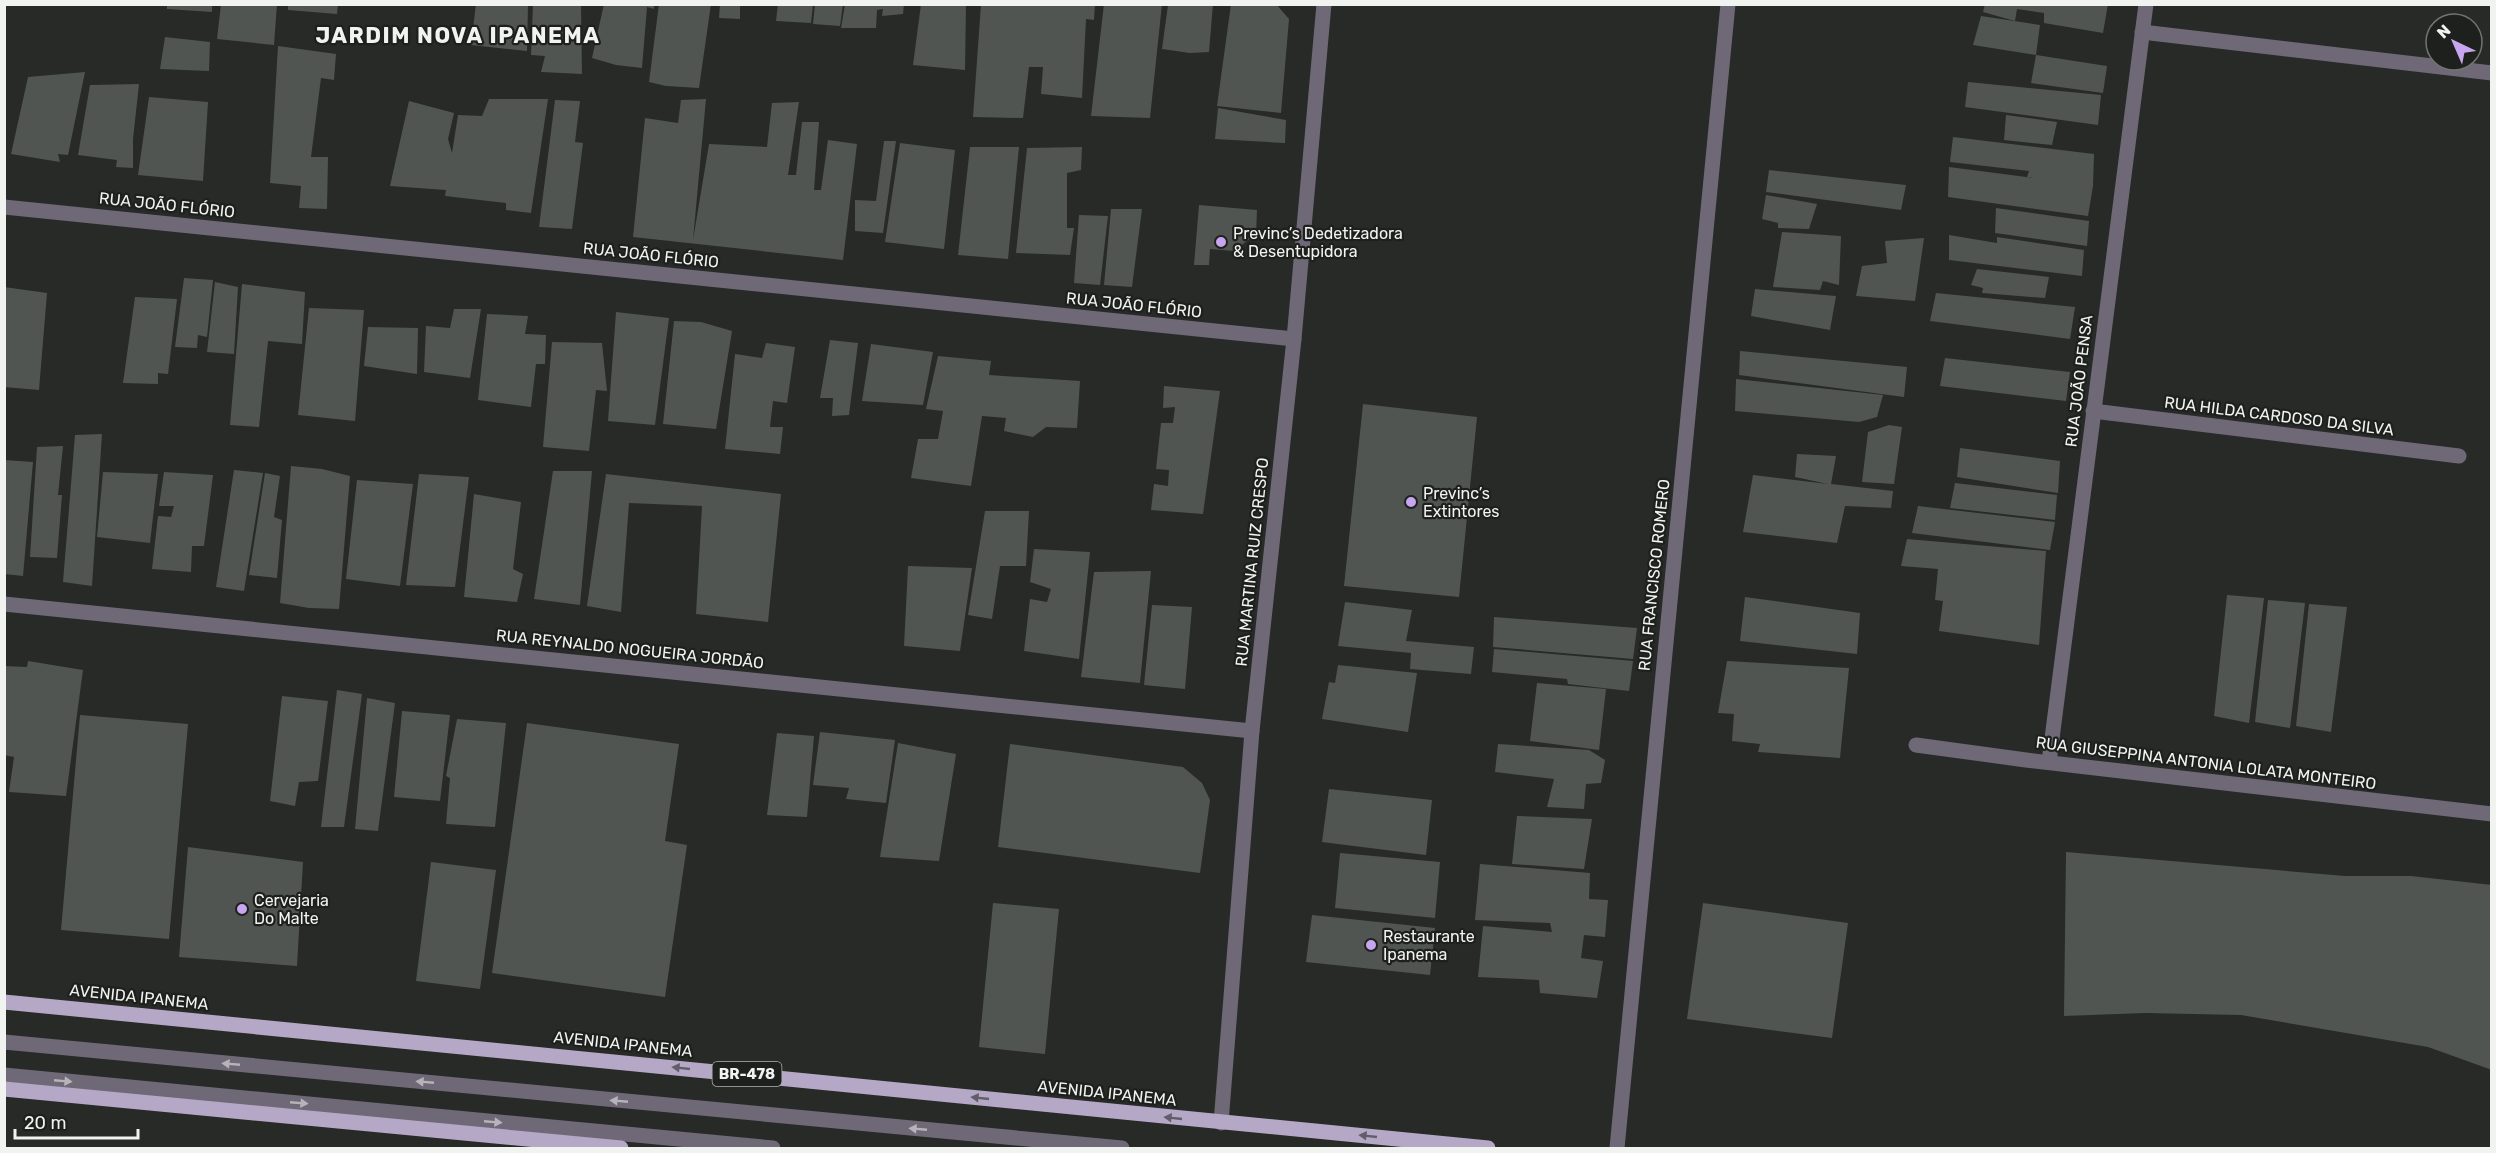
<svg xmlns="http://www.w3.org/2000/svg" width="2496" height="1153" font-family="Rubik,sans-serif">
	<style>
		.building { fill: #515551 }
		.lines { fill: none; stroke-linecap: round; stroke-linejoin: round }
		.lane { stroke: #6f6877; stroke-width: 15 }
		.street { stroke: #6f6877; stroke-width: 15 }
		.primary { stroke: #b5a7c6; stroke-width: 15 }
		.oneway { fill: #b6b4ba }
		.oneway2 { fill: #615d69 }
		.poi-dot { fill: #c7a6ef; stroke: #1d201d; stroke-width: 2 }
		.labels { text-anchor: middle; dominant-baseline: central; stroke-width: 4.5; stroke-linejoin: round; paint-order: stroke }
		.shield { fill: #1d201d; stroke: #b1b4b1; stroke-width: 1.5 }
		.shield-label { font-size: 15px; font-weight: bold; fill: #f1f3f1 }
		.street-label { font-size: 16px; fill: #f1f3f1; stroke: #1d201d }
		.poi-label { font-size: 16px; fill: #f1f3f1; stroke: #1d201d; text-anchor: start }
		.district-label { font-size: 22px; font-weight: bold; letter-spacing: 1.5px; fill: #f1f3f1; stroke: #1d201d }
	</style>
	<rect width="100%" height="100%" fill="#272a27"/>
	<!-- building -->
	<g class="building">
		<polygon points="167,4 212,4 212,12 167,9"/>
		<polygon points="221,4 277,4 274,45 217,39"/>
		<polygon points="288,4 338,4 337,14 288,10"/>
		<polygon points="476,4 528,4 527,51 471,45"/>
		<polygon points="533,4 581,4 582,74 541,72 545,56 531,55"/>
		<polygon points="604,4 654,4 654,9 647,7 642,68 616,65 592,58"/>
		<polygon points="659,4 711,4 699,88 666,86 649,82"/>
		<polygon points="720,4 740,4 740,19 719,18"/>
		<polygon points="778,4 813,4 811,23 776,21"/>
		<polygon points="815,4 843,4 840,26 813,24"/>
		<polygon points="845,4 904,4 903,14 882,16 883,9 877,10 876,28 841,28"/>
		<polygon points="921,4 966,4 965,70 913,65"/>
		<polygon points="981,4 1095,4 1094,20 1086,19 1082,98 1041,94 1043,67 1029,67 1023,118 973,117"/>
		<polygon points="1104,4 1162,4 1150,118 1091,116"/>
		<polygon points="1181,4 1213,4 1209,52 1190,53 1162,49 1168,5"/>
		<polygon points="1231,4 1276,4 1289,19 1281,113 1217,106"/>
		<polygon points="1985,4 2108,4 2103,33 2044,23 2044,13 2017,9 2015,21 1983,12"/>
		<polygon points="1981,16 2040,25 2036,55 1973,45"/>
		<polygon points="165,37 210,42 209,71 160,69"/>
		<polygon points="278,46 336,54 334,80 321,78 311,157 328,157 327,209 299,208 301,186 270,183"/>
		<polygon points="2036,55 2107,66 2103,93 2031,83"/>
		<polygon points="85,72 68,155 58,154 60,162 11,154 28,77"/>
		<polygon points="1968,82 2101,95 2098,125 1965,107"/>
		<polygon points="139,84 133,139 133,168 116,167 117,160 78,155 90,85"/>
		<polygon points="149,97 208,102 203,181 138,175"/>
		<polygon points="489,99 548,99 531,213 506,210 506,203 445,196 446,190 390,186 409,101 454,113 448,139 452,153 458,115 482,116"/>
		<polygon points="706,99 693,240 709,144 767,147 772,103 799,102 788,175 796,175 802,122 819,122 814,190 821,190 828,140 857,144 843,260 633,237 645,118 678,123 681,100"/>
		<polygon points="555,100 580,101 575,142 583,143 572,229 539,227"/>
		<polygon points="1218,108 1286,120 1285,143 1215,139"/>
		<polygon points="2006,115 2057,122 2052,145 2004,140"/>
		<polygon points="1953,137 2094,154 2093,186 2088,216 1948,197 1949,167 2049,180 2027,177 2029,171 1950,162"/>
		<polygon points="884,141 896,141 883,233 855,231 855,200 876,201"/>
		<polygon points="900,143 955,150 944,249 885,242"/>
		<polygon points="970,147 1019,147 1008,259 958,255"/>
		<polygon points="1082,147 1081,170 1067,173 1067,228 1074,228 1070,255 1016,253 1027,148"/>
		<polygon points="1769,170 1906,185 1901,210 1766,192"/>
		<polygon points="1766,195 1817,204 1809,229 1778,228 1778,223 1762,219"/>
		<polygon points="1199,205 1257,210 1256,234 1234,251 1210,249 1209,265 1194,265"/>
		<polygon points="1996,208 2089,221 2087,246 1995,233"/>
		<polygon points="1111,209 1142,209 1132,287 1104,285"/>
		<polygon points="1079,215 1108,216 1100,285 1074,283"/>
		<polygon points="1782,232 1841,236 1839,285 1823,281 1820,290 1773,287"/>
		<polygon points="1949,235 1997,243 1997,237 2084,250 2082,276 1949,260"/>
		<polygon points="1924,238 1915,301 1856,296 1862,266 1887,263 1885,241"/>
		<polygon points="1977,269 2049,277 2045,298 1982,293 1983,288 1971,285"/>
		<polygon points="184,278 213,280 207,337 198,335 197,348 175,347"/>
		<polygon points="215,282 238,287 234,354 207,352"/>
		<polygon points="242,284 305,292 302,344 268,341 259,427 230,425"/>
		<polygon points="4,287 47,293 39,390 4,387"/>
		<polygon points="1755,289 1836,296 1830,330 1751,316"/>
		<polygon points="1936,293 2075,307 2070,339 1930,321"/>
		<polygon points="135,297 177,299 168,374 158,373 158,384 123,383"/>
		<polygon points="309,308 364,310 355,421 298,415"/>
		<polygon points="454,309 481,309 470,378 424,372 426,326 450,328"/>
		<polygon points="616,312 669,318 655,425 608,421"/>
		<polygon points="487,314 528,316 525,334 546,335 545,364 536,364 531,407 478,400"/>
		<polygon points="674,321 701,322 732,331 716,429 663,424"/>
		<polygon points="368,327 418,328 417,374 364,366"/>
		<polygon points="830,340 858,343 849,415 832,416 833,398 820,398"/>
		<polygon points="552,342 602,343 607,391 596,390 589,451 543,447"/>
		<polygon points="766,343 795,347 787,403 773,401 770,427 783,427 780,454 725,449 735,354 762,358"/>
		<polygon points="871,344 933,352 923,405 862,401"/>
		<polygon points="1740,351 1907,367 1904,397 1739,375"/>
		<polygon points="938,356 991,361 989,375 1080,381 1077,428 1046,427 1033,437 1004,431 1006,418 982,416 971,486 911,478 918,439 938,439 943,411 926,409"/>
		<polygon points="1945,358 2070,372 2066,401 1940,386"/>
		<polygon points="1736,379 1883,395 1877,417 1859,422 1735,411"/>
		<polygon points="1164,386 1220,391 1203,514 1151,510 1154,484 1168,486 1169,470 1156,469 1161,423 1173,423 1175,407 1163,408"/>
		<polygon points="1363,404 1477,417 1459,597 1344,586"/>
		<polygon points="1889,425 1902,427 1894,484 1862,482 1868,432"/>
		<polygon points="102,434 92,586 63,582 75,435"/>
		<polygon points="63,446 58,495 62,495 57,558 30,557 37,447"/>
		<polygon points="1960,448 2060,461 2058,493 1957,477"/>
		<polygon points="1797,454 1836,456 1831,484 1893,491 1891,508 1845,506 1837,543 1743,532 1753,475 1828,484 1795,477"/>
		<polygon points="4,460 33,462 23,576 4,574"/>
		<polygon points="291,466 322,469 350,476 339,609 309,608 280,603"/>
		<polygon points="234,470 263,473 244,591 216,587"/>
		<polygon points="553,471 592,471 580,605 534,599"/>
		<polygon points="103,472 158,474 150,543 97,537"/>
		<polygon points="164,472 213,475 204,546 192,546 191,572 152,569 158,516 171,517 174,506 159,506"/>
		<polygon points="265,473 280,476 274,517 282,520 277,578 249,575"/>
		<polygon points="419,474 469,477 455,587 406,585"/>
		<polygon points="606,474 781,494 768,622 696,614 702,506 629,503 621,612 587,606"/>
		<polygon points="357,480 413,484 400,586 346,579"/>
		<polygon points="1955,483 2057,495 2055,520 1950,508"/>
		<polygon points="474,494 521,502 513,569 523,574 517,602 464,597"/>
		<polygon points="1918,506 2055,522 2050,550 1912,533"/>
		<polygon points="985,511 1029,511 1026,566 1000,566 992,619 968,615"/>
		<polygon points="1907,539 2046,551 2039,645 1939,631 1943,601 1935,600 1938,569 1901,566"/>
		<polygon points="1034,549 1090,552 1079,659 1024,651 1030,599 1047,602 1051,589 1030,582"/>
		<polygon points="908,566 972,568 960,651 904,646"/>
		<polygon points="1151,571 1140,683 1081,677 1094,572"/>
		<polygon points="2227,595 2264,598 2249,723 2214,716"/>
		<polygon points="1745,597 1860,613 1857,654 1740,641"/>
		<polygon points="2268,600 2305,603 2290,728 2255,722"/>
		<polygon points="1345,602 1412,610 1406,641 1474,647 1471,674 1410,669 1411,653 1338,646"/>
		<polygon points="2309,604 2347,607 2331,732 2296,726"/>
		<polygon points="1152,605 1192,607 1185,689 1144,685"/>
		<polygon points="1494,617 1637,628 1633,659 1493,647"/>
		<polygon points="1494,649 1633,661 1629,691 1568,684 1567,679 1492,672"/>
		<polygon points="28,661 83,670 66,796 9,792 14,757 4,755 4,666 27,667"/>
		<polygon points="1727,661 1849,668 1840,758 1758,752 1760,744 1732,741 1734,714 1718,713"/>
		<polygon points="1338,665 1417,673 1408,732 1322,719 1329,682 1335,683"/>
		<polygon points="1537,683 1606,689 1599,750 1530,741"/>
		<polygon points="337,690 362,694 344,827 321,827"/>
		<polygon points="282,696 328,701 318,781 299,782 295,806 270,801"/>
		<polygon points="367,698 395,703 378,831 355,829"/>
		<polygon points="402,711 450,715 440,801 394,797"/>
		<polygon points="80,715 188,724 169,939 61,930"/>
		<polygon points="457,719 506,723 495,827 446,824 450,778 446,776"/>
		<polygon points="527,723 679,744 665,841 687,845 665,997 492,973"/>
		<polygon points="820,732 895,740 886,803 846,799 849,788 813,785"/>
		<polygon points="777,733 814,736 807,817 767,815"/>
		<polygon points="898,743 956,754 939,861 880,857"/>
		<polygon points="1010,744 1183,767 1202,783 1210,800 1200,873 998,847"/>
		<polygon points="1498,744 1589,750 1605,760 1601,783 1586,784 1584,809 1547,807 1554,779 1495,772"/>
		<polygon points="1329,789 1432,800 1426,855 1322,842"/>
		<polygon points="1517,816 1592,819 1584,869 1512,864"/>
		<polygon points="188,847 303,862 297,966 179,957"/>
		<polygon points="2066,852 2345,876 2411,876 2492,885 2492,1070 2428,1047 2241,1015 2145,1013 2064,1016"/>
		<polygon points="1340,853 1440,862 1435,918 1335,908"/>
		<polygon points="431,862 496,870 480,989 416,981"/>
		<polygon points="1480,864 1590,873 1589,899 1608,900 1605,937 1584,935 1581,958 1603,961 1597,998 1540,993 1539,980 1478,977 1483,926 1552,932 1550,923 1475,920"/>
		<polygon points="993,903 1059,909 1045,1054 979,1047"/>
		<polygon points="1703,903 1848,923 1832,1038 1687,1019"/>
		<polygon points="1312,915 1435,928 1430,975 1306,962"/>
	</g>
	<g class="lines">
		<!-- lane -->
		<g class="lane">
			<polyline points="4,1042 1122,1148"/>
			<polyline points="4,1075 773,1148"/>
		</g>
		<!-- street -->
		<g class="street">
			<polyline points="2142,32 2492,73"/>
			<polyline points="4,207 1294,339"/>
			<polyline points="2093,411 2459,456"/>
			<polyline points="4,604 1252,731"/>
			<polyline points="1916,745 2026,760 2492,814"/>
			<polyline points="2049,762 2146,4"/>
			<polyline points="1221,1123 1252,731 1294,339 1324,4"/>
			<polyline points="1617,1148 1728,4"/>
		</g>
		<!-- primary -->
		<g class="primary">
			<polyline points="4,1002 1488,1148"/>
			<polyline points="4,1089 621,1148"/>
		</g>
	</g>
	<!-- one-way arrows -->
	<defs><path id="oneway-solid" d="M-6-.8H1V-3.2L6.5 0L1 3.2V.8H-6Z" transform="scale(1.5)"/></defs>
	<g class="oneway">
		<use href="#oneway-solid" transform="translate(231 1064) rotate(-175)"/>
		<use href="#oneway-solid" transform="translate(63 1081) rotate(5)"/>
		<use href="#oneway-solid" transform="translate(425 1082) rotate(-175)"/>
		<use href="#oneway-solid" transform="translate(619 1101) rotate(-175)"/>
		<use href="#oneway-solid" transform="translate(299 1103) rotate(5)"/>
		<use href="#oneway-solid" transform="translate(493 1122) rotate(5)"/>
		<use href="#oneway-solid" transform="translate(918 1129) rotate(-175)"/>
	</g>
	<g class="oneway2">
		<use href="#oneway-solid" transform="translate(681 1068) rotate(-174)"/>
		<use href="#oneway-solid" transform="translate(980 1098) rotate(-174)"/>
		<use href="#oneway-solid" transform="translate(1173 1118) rotate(-174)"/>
		<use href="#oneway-solid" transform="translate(1368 1136) rotate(-174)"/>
	</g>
	<!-- markers -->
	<g class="poi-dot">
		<circle cx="1221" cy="242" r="6"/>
		<circle cx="1411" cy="502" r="6"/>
		<circle cx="242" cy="909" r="6"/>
		<circle cx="1371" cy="945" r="6"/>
	</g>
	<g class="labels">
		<!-- shield labels -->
		<rect class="shield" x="712.5" y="1062" width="69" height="24" rx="4.5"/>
		<g class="shield-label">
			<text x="747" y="1074">BR-478</text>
		</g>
		<!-- street labels -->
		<g class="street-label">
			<text transform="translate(167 205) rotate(6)">RUA JOÃO FLÓRIO</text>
			<text transform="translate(651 255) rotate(6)">RUA JOÃO FLÓRIO</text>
			<text transform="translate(1134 305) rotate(6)">RUA JOÃO FLÓRIO</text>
			<text transform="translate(2079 381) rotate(-83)">RUA JOÃO PENSA</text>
			<text transform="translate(2279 416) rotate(7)">RUA HILDA CARDOSO DA SILVA</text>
			<text transform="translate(1252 562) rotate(-84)">RUA MARTINA RUIZ CRESPO</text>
			<text transform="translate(1654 575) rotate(-84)">RUA FRANCISCO ROMERO</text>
			<text transform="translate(630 649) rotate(6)">RUA REYNALDO NOGUEIRA JORDÃO</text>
			<text transform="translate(2206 763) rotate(7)">RUA GIUSEPPINA ANTONIA LOLATA MONTEIRO</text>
			<text transform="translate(139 997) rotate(6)">AVENIDA IPANEMA</text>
			<text transform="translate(623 1044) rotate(6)">AVENIDA IPANEMA</text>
			<text transform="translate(1107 1093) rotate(6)">AVENIDA IPANEMA</text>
		</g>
		<!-- poi labels -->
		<g class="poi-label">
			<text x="1233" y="233">Previnc’s Dedetizadora<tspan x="1233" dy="18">&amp; Desentupidora</tspan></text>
			<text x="1423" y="493">Previnc’s<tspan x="1423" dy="18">Extintores</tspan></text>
			<text x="254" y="900">Cervejaria<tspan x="254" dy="18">Do Malte</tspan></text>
			<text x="1383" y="936">Restaurante<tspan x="1383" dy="18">Ipanema</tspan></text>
		</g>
		<!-- district labels -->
		<g class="district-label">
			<text x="458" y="35">JARDIM NOVA IPANEMA</text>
		</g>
	</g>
	<!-- border -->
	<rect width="2496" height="1153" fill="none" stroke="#f1f3f1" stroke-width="12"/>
	<!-- north arrow -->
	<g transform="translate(2454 42) rotate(316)"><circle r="28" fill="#1d201d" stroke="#727472" stroke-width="1.5"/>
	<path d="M0-4.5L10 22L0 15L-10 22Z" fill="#c7a6ef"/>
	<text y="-9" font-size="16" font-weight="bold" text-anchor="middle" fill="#f1f3f1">N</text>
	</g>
	<!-- scale -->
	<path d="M15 1129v9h123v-9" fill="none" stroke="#f1f3f1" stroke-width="3"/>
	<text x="24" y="1129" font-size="18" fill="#f1f3f1" stroke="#1d201d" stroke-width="4.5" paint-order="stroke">20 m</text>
</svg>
